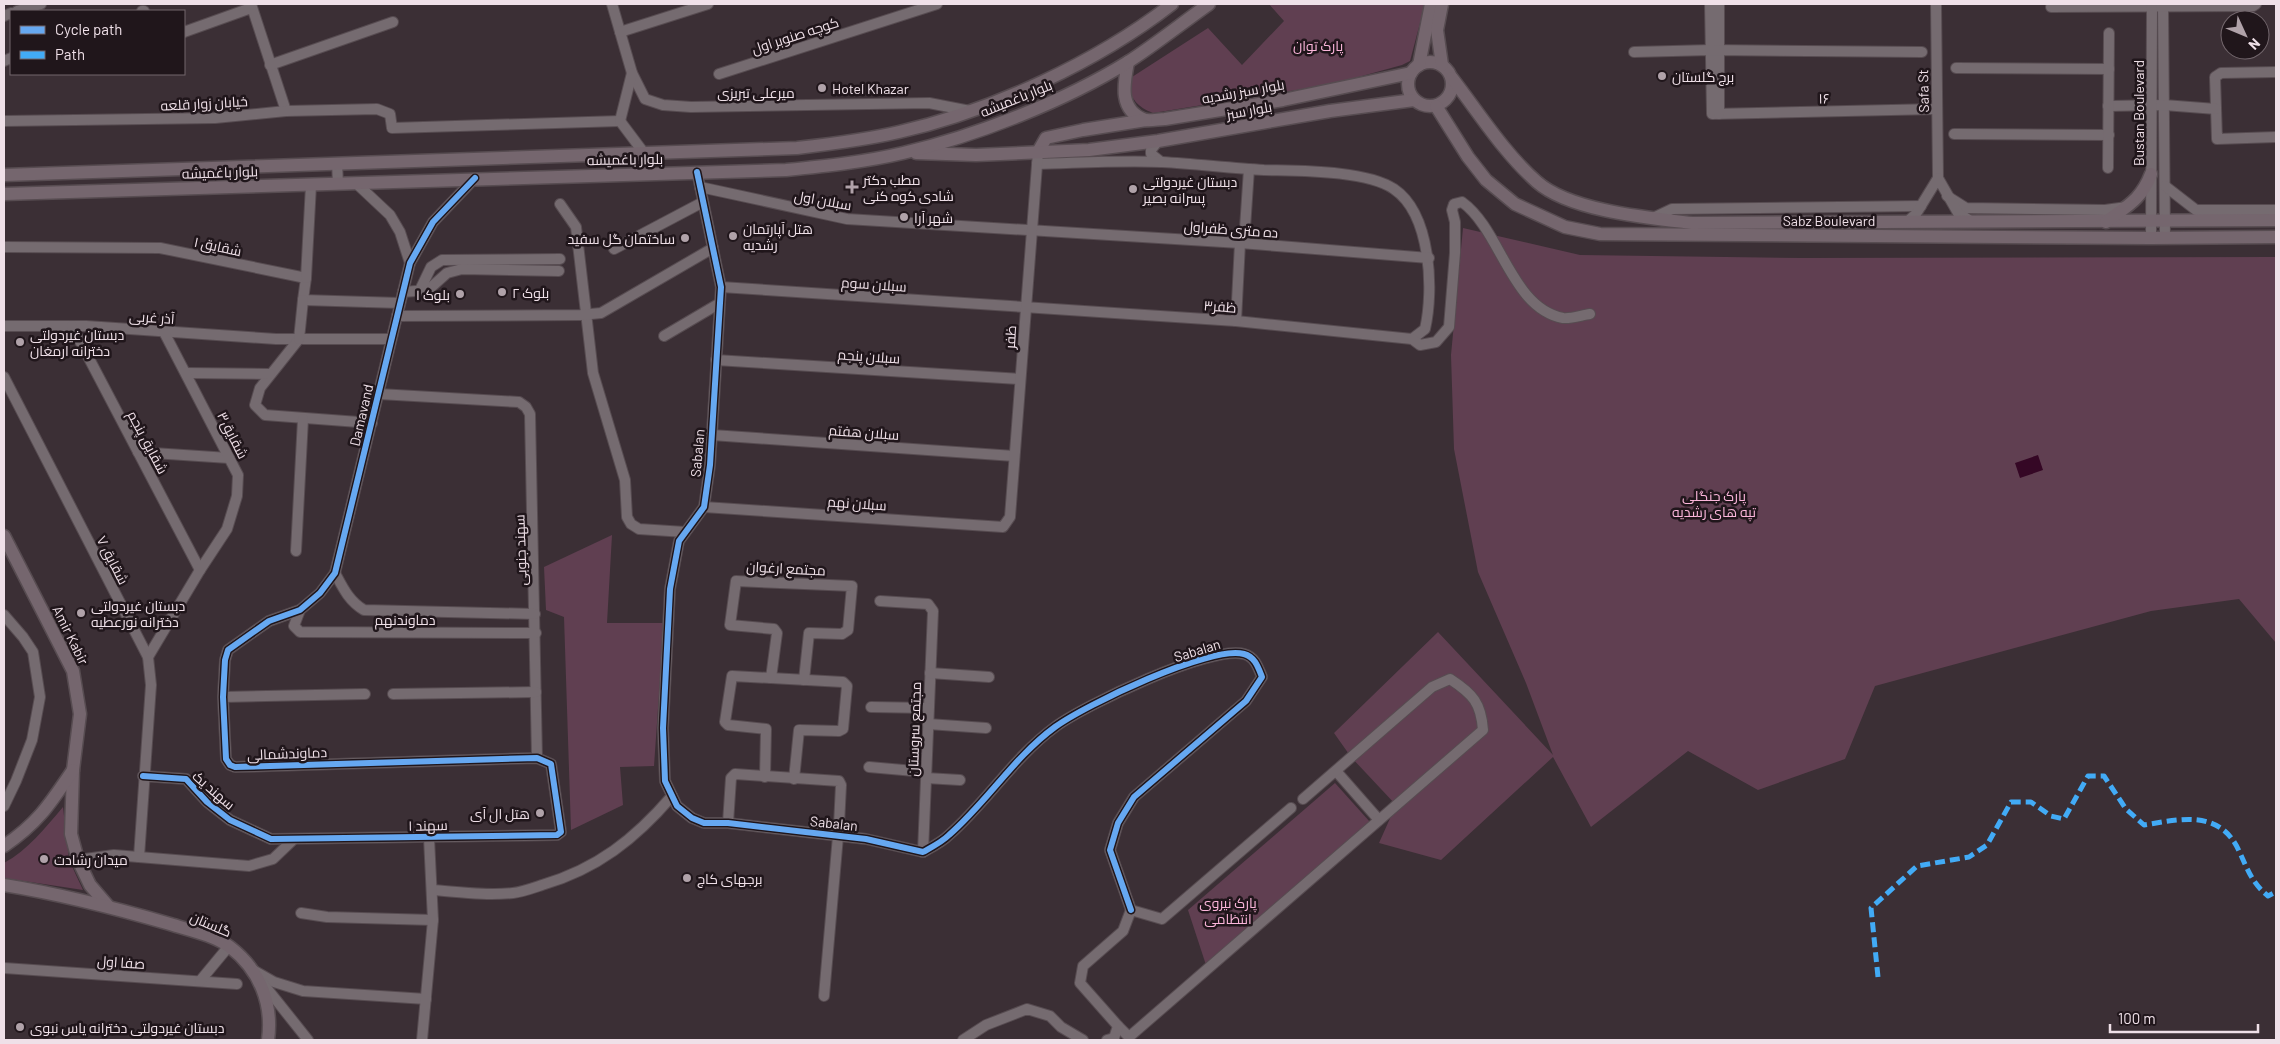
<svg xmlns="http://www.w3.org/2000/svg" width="2280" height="1044" font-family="Barlow,Cairo,sans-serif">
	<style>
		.green { fill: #603f51 }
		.water { fill: #350725 }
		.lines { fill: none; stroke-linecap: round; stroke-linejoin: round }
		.minor-casing { stroke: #574c51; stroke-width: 12 }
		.major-casing { stroke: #574c51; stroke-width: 15 }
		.minor { stroke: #756b70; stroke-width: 10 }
		.major { stroke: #75666e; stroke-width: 12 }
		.quiet { stroke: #42abf6; stroke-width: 5; stroke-dasharray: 10 5; stroke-linecap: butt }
		.cycleway-casing { stroke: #20161b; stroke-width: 9 }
		.cycleway { stroke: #66a8f1; stroke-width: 6 }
		.poi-dot { fill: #b0a2a9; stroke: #20161b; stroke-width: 2 }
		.labels { text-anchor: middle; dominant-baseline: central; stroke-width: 5; stroke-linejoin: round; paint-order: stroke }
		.street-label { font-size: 14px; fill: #efe0e8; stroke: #20161b }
		.park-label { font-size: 14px; fill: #fcb6db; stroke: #20161b }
		.poi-label { font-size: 14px; fill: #efe0e8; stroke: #20161b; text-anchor: start }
	</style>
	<rect width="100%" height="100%" fill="#3b2f35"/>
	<!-- green -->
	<g class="green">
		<path d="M1269 4H1425L1410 61 1402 65 1333 84 1153 113C1138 107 1131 100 1128 83L1132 77 1208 28 1242 65 1284 21Z"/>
		<polygon points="1463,228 1580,255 1801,258 2276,257 2276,643 2239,599 2151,611 1875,686 1845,759 1758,790 1688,751 1591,827 1553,757 1441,860 1379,843 1396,805 1351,757 1334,733 1438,632 1553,755 1526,683 1478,572 1454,449 1451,355"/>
		<polygon points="612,535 607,623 664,623 654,766 620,767 623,805 571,830 564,617 546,610 544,567"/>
		<polygon points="1335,783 1370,822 1206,965 1188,910"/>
		<path d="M63 807 69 860 83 890 4 878V863C28 850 45 828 63 807Z"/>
	</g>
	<!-- water -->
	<polygon class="water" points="2038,455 2043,470 2020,478 2015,463"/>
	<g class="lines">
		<defs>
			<g id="minor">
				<polyline points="251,4 286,111"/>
				<polyline points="612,4 632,73 645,99 663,105 691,107 929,103 970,111"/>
				<polyline points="1710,4 1712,114 1937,109"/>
				<polyline points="1719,4 1719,114"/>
				<polyline points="1936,4 1938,178"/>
				<polyline points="2163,4 2165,238"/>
				<polyline points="2051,7 2253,6 2256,4"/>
				<polyline points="17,11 41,4"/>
				<polyline points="142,11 144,11"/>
				<polyline points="4,16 11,13"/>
				<polyline points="184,32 251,8"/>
				<polyline points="620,32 708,4"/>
				<polyline points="1634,52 1711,50 1922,52"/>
				<polyline points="4,61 11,58"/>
				<polyline points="270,65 393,22"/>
				<polyline points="1956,68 2109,69"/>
				<polyline points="2276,72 2221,73 2215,77 2217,139 2276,137"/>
				<polyline points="719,74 937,4"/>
				<polyline points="2108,106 2164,105 2216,109"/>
				<polyline points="4,121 215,118 286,111 377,109 390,114 392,128 620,121"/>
				<polyline points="620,121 632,73"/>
				<polyline points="620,121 644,153"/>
				<polyline points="1954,134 2109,135"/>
				<polyline points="1158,141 1151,150 1151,154 1161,162"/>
				<polyline points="337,163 338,184"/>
				<path d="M1037 164C1078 163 1121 160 1162 162 1196 164 1230 168 1264 170 1298 171 1366 170 1394 189 1431 214 1434 290 1425 329L1412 339"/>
				<polyline points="2108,168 2109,33"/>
				<path d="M697 172 721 287 720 303 710 465 704 507 679 541 670 589 663 728 665 781 677 806 692 818 704 823H728L866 839 923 852C932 847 942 842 949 835 987 802 1014 757 1055 727 1085 705 1210 645 1244 654 1255 657 1258 667 1262 677L1246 701 1134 797 1118 823 1110 850 1131 910"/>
				<polyline points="357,184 390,215 400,232 410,263"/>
				<polyline points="2165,186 2196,210 2276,210"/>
				<polyline points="700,187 847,219 1240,243 1429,258"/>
				<polyline points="1947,196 1966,208 2105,210 2127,207"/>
				<polyline points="560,204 576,227 593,373 625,480 627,517 631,524 639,529 685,532"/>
				<polyline points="1653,218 1672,209 1921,206"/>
				<polyline points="1908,221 1916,214 1938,178 1958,213 1969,220"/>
				<polyline points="2151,238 2152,4"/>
				<polyline points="1244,243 1249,169"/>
				<polyline points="4,247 160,248 306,278 303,300 400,303"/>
				<polyline points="614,249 703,202"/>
				<polyline points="306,278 311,185"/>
				<path d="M721 287 1236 321 1412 339 1420 345 1436 342 1449 327 1455 253V222L1452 210 1454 204 1462 202C1501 230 1511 308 1563 318 1571 319 1582 315 1590 314"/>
				<polyline points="403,292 428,290 447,273 462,269 559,271"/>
				<polyline points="419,292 431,267 442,260 560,259"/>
				<polyline points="397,316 581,315 601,313 713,248"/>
				<polyline points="1236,321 1240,243"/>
				<polyline points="4,326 86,326 276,339 391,339"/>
				<polyline points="72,326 200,570"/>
				<polyline points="664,336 720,303"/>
				<polyline points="299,339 260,388 255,405 265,415 372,423"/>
				<polyline points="299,339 303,300"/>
				<polyline points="716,360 1020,379"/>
				<polyline points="186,373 270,374"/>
				<polyline points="4,377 148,657 151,685 139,857"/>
				<polyline points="379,394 519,402 526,407 530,414 537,758"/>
				<polyline points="712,435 1014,456"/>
				<polyline points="138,452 229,458"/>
				<polyline points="704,507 1003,527 1010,517 1038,152"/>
				<polyline points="296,551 303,419"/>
				<path d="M335 573C343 588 349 601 364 610L535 614"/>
				<polyline points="880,601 928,604 933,611 923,852"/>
				<polyline points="300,610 294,626 300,632 536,633"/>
				<polyline points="4,615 23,637 33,652 40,697 32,740 16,781 4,806"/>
				<polyline points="148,657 200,570 227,529 237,496 238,475 164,332"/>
				<polyline points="930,673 989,677"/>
				<polyline points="771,678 843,682 847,686 843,729 839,731 799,730 794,779"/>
				<polyline points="393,694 536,692"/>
				<polyline points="223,697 365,694"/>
				<polyline points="871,707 928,708"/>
				<polyline points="928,724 986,728"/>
				<polyline points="869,767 926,772"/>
				<polyline points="1336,771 1379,820"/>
				<polyline points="143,776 186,779 207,802 230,820 271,839 557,835 561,832 551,764 537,758 235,767 230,765 226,759 223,697 225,660 228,650 269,621 300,610 320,593 335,573 410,263 433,222 475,178"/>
				<polyline points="765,777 766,729 728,725 725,722 732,676 771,678 777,633 774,629 730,625 736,581 852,586 848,630 842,634 809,633 804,680"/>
				<polyline points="926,778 960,780"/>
				<polyline points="728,823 731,778 735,774 839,781 841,785 839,825"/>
				<polyline points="78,860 114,855 249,866 273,859 294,839"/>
				<path d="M432 890C459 892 486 896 513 893 522 892 533 888 542 885 597 869 635 839 672 796"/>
				<polyline points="1131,910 1162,919 1291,808"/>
				<polyline points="301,913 327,917 433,920"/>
				<polyline points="4,968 237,984"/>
				<polyline points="253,970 274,982 303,991 426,999"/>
				<polyline points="200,981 229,946"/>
				<polyline points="261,981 308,1040"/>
				<polyline points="824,996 838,836"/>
				<path d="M1118 1026 1129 1037 1483 730C1481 703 1473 694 1450 679L1432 687 1303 799"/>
				<polyline points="422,1040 433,920 429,838"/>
				<polyline points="963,1040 986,1025 1027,1009 1050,1016 1061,1027 1083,1040"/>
				<polyline points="1107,1040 1114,1038 1118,1026 1080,983 1083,966 1123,931 1131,910"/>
			</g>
			<g id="major">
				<circle cx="1430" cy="84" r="22"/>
				<path d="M1128 62C1124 83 1118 110 1145 120 1151 121 1159 119 1165 119L1283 100 1411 73"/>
				<polyline points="1419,65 1431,4"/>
				<polyline points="1442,65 1437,30 1442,4"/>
				<path d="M1452 78C1479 113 1504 153 1537 182 1570 211 1649 218 1692 223L2276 220"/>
				<polyline points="1436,106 1468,157 1486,180 1515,204 1565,227 1600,234 2151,238 2276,237"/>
				<polyline points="1038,152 1046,138 1083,130 1146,120"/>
				<polyline points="916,153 976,155 1089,150 1158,141 1330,111 1414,100"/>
				<path d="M4 175 797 148C831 144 865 140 899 132 992 111 1097 62 1172 4"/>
				<path d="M4 194 786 170C826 166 865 162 903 153 976 136 1065 101 1128 62 1156 44 1182 23 1209 4"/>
				<path d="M2106 222C2127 206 2141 200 2151 174"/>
				<polyline points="4,536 73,671 80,714 73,770 71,834 78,860 90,885 108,906"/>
				<path d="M4 846C38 823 50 804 73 770"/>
				<path d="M4 885C60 894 115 908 170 924 189 930 214 935 230 947 260 970 273 1004 268 1040"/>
			</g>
		</defs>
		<!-- minor casing -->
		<use href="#minor" class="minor-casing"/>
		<!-- major casing -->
		<use href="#major" class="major-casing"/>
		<!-- minor -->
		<use href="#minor" class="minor"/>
		<!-- major -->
		<use href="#major" class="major"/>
		<!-- quiet -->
		<path class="quiet" d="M1878 977 1871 908 1917 866 1969 857 1987 845 2011 802H2031L2051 816 2064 819 2088 776H2104L2126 809 2144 825C2181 819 2220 809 2239 851 2248 870 2252 883 2268 896L2276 892"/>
		<defs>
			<g id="cycleway">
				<path d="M697 172 721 287 720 303 710 465 704 507 679 541 670 589 663 728 665 781 677 806 692 818 704 823H728L866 839 923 852C932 847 942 842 949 835 987 802 1014 757 1055 727 1085 705 1210 645 1244 654 1255 657 1258 667 1262 677L1246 701 1134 797 1118 823 1110 850 1131 910"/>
				<polyline points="143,776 186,779 207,802 230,820 271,839 557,835 561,832 551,764 537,758 235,767 230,765 226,759 223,697 225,660 228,650 269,621 300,610 320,593 335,573 410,263 433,222 475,178"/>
			</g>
		</defs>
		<!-- cycleway casing -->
		<use href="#cycleway" class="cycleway-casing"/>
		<!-- cycleway -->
		<use href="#cycleway" class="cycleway"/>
	</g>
	<!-- markers -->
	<g class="poi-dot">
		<circle cx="1662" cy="76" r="5"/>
		<circle cx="822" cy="88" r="5"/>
		<path d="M849.5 179.5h5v5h5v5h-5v5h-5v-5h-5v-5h5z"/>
		<circle cx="1133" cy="189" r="5"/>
		<circle cx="904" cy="217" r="5"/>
		<circle cx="733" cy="236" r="5"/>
		<circle cx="685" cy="238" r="5"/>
		<circle cx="502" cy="292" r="5"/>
		<circle cx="460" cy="294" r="5"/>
		<circle cx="20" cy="342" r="5"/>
		<circle cx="81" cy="613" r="5"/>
		<circle cx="540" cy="813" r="5"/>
		<circle cx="44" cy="859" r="5"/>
		<circle cx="687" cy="878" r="5"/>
		<circle cx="20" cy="1027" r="5"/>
	</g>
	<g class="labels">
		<!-- street labels -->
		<g class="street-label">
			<text transform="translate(795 35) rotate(-18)">کوچه صنوبر اول</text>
			<text transform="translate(1243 91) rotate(-10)">بلوار سبز رشدیه</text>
			<text transform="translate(1923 91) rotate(-91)">Safa St</text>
			<text x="756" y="92">میرعلی تبریزی</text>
			<text transform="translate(1016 98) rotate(-22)">بلوار باغمیشه</text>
			<text transform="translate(1824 98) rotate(-1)">۱۶</text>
			<text transform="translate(204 103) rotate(-3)">خیابان زوار قلعه</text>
			<text transform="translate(1249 110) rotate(-10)">بلوار سبز</text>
			<text transform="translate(2138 113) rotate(-90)">Bustan Boulevard</text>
			<text transform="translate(625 159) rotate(-1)">بلوار باغمیشه</text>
			<text transform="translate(220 172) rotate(-2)">بلوار باغمیشه</text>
			<text transform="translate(823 200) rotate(10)">سبلان اول</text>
			<text x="1829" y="220">Sabz Boulevard</text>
			<text transform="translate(1231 229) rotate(4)">ده متری ظفراول</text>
			<text transform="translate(218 246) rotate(12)">شقایق ۱</text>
			<text transform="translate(874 284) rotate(4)">سبلان سوم</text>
			<text transform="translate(1220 306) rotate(4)">ظفر۳</text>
			<text transform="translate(152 317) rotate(4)">آذر غربی</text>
			<text transform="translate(1010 337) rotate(-86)">ظفر</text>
			<text transform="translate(869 356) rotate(4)">سبلان پنجم</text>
			<text transform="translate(361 415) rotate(-77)">Damavand</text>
			<text transform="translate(864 432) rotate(4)">سبلان هفتم</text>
			<text transform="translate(233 435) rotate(63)">شقایق۳</text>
			<text transform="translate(148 442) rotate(62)">شقایق پنجم</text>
			<text transform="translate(697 453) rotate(-85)">Sabalan</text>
			<text transform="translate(857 503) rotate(4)">سبلان نهم</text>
			<text transform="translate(520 550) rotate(-92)">سهند جنوبی</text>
			<text transform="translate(113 560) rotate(63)">شقایق ۷</text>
			<text transform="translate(786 568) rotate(3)">مجتمع ارغوان</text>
			<text x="405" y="619">دماوندنهم</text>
			<text transform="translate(71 635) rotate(64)">Amir Kabir</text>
			<text transform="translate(1197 650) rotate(-17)">Sabalan</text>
			<text transform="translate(914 729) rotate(-88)">مجتمع سروستان</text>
			<text transform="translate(287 753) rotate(-2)">دماوندشمالی</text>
			<text transform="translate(214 790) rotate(41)">سهند یک</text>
			<text transform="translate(834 823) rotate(6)">Sabalan</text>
			<text transform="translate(428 825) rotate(-1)">سهند ۱</text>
			<text transform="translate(211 924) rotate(23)">گلستان</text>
			<text transform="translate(121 962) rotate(4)">صفا اول</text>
		</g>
		<!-- park labels -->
		<g class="park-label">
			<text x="1318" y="45">پارک توان</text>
			<text x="1714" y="495">پارک جنگلی<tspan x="1714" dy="16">تپه های رشدیه</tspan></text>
			<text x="1228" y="902">پارک نیروی<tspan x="1228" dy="16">انتظامی</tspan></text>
		</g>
		<!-- poi labels -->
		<g class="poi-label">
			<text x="1672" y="76">برج گلستان</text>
			<text x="832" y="88">Hotel Khazar</text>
			<text x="863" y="179">مطب دکتر<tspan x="863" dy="16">شادی کوه کنی</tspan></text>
			<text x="1143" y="181">دبستان غیردولتی<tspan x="1143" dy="16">پسرانه بصیر</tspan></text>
			<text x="914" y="217">شهر آرا</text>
			<text x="743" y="228">هتل آپارتمان<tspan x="743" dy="16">رشدیه</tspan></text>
			<text x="675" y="238" text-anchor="end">ساختمان گل سفید</text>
			<text x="512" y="292">بلوک ۲</text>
			<text x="450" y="294" text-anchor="end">بلوک ۱</text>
			<text x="30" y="334">دبستان غیردولتی<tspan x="30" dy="16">دخترانه ارمغان</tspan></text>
			<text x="91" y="605">دبستان غیردولتی<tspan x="91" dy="16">دخترانه نورعطیه</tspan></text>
			<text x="530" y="813" text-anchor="end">هتل ال آی</text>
			<text x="54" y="859">میدان رشادت</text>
			<text x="697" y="878">برجهای کاج</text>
			<text x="30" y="1027">دبستان غیردولتی دخترانه یاس نبوی</text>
		</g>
	</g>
	<!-- border -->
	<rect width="2280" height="1044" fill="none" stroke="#efe0e8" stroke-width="10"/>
	<!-- legend -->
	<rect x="10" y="10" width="175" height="65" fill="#20161b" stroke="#73676d"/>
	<rect x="20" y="26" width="25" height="8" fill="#66a8f1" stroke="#73676d"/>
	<text x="55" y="35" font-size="15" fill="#efe0e8">Cycle path</text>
	<rect x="20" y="51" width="25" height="8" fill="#42abf6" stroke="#73676d"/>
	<text x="55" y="60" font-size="15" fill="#efe0e8">Path</text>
	<!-- north arrow -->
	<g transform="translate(2245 35) rotate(134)"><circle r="24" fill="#20161b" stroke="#73676d"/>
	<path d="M0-4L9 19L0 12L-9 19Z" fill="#b0a2a9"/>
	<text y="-8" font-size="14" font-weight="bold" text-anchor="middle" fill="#efe0e8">N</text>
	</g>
	<!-- scale -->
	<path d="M2110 1024v8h148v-8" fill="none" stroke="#efe0e8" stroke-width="2.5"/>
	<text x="2118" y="1024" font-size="15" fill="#efe0e8" stroke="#20161b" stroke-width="4" paint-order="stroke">100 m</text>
</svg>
